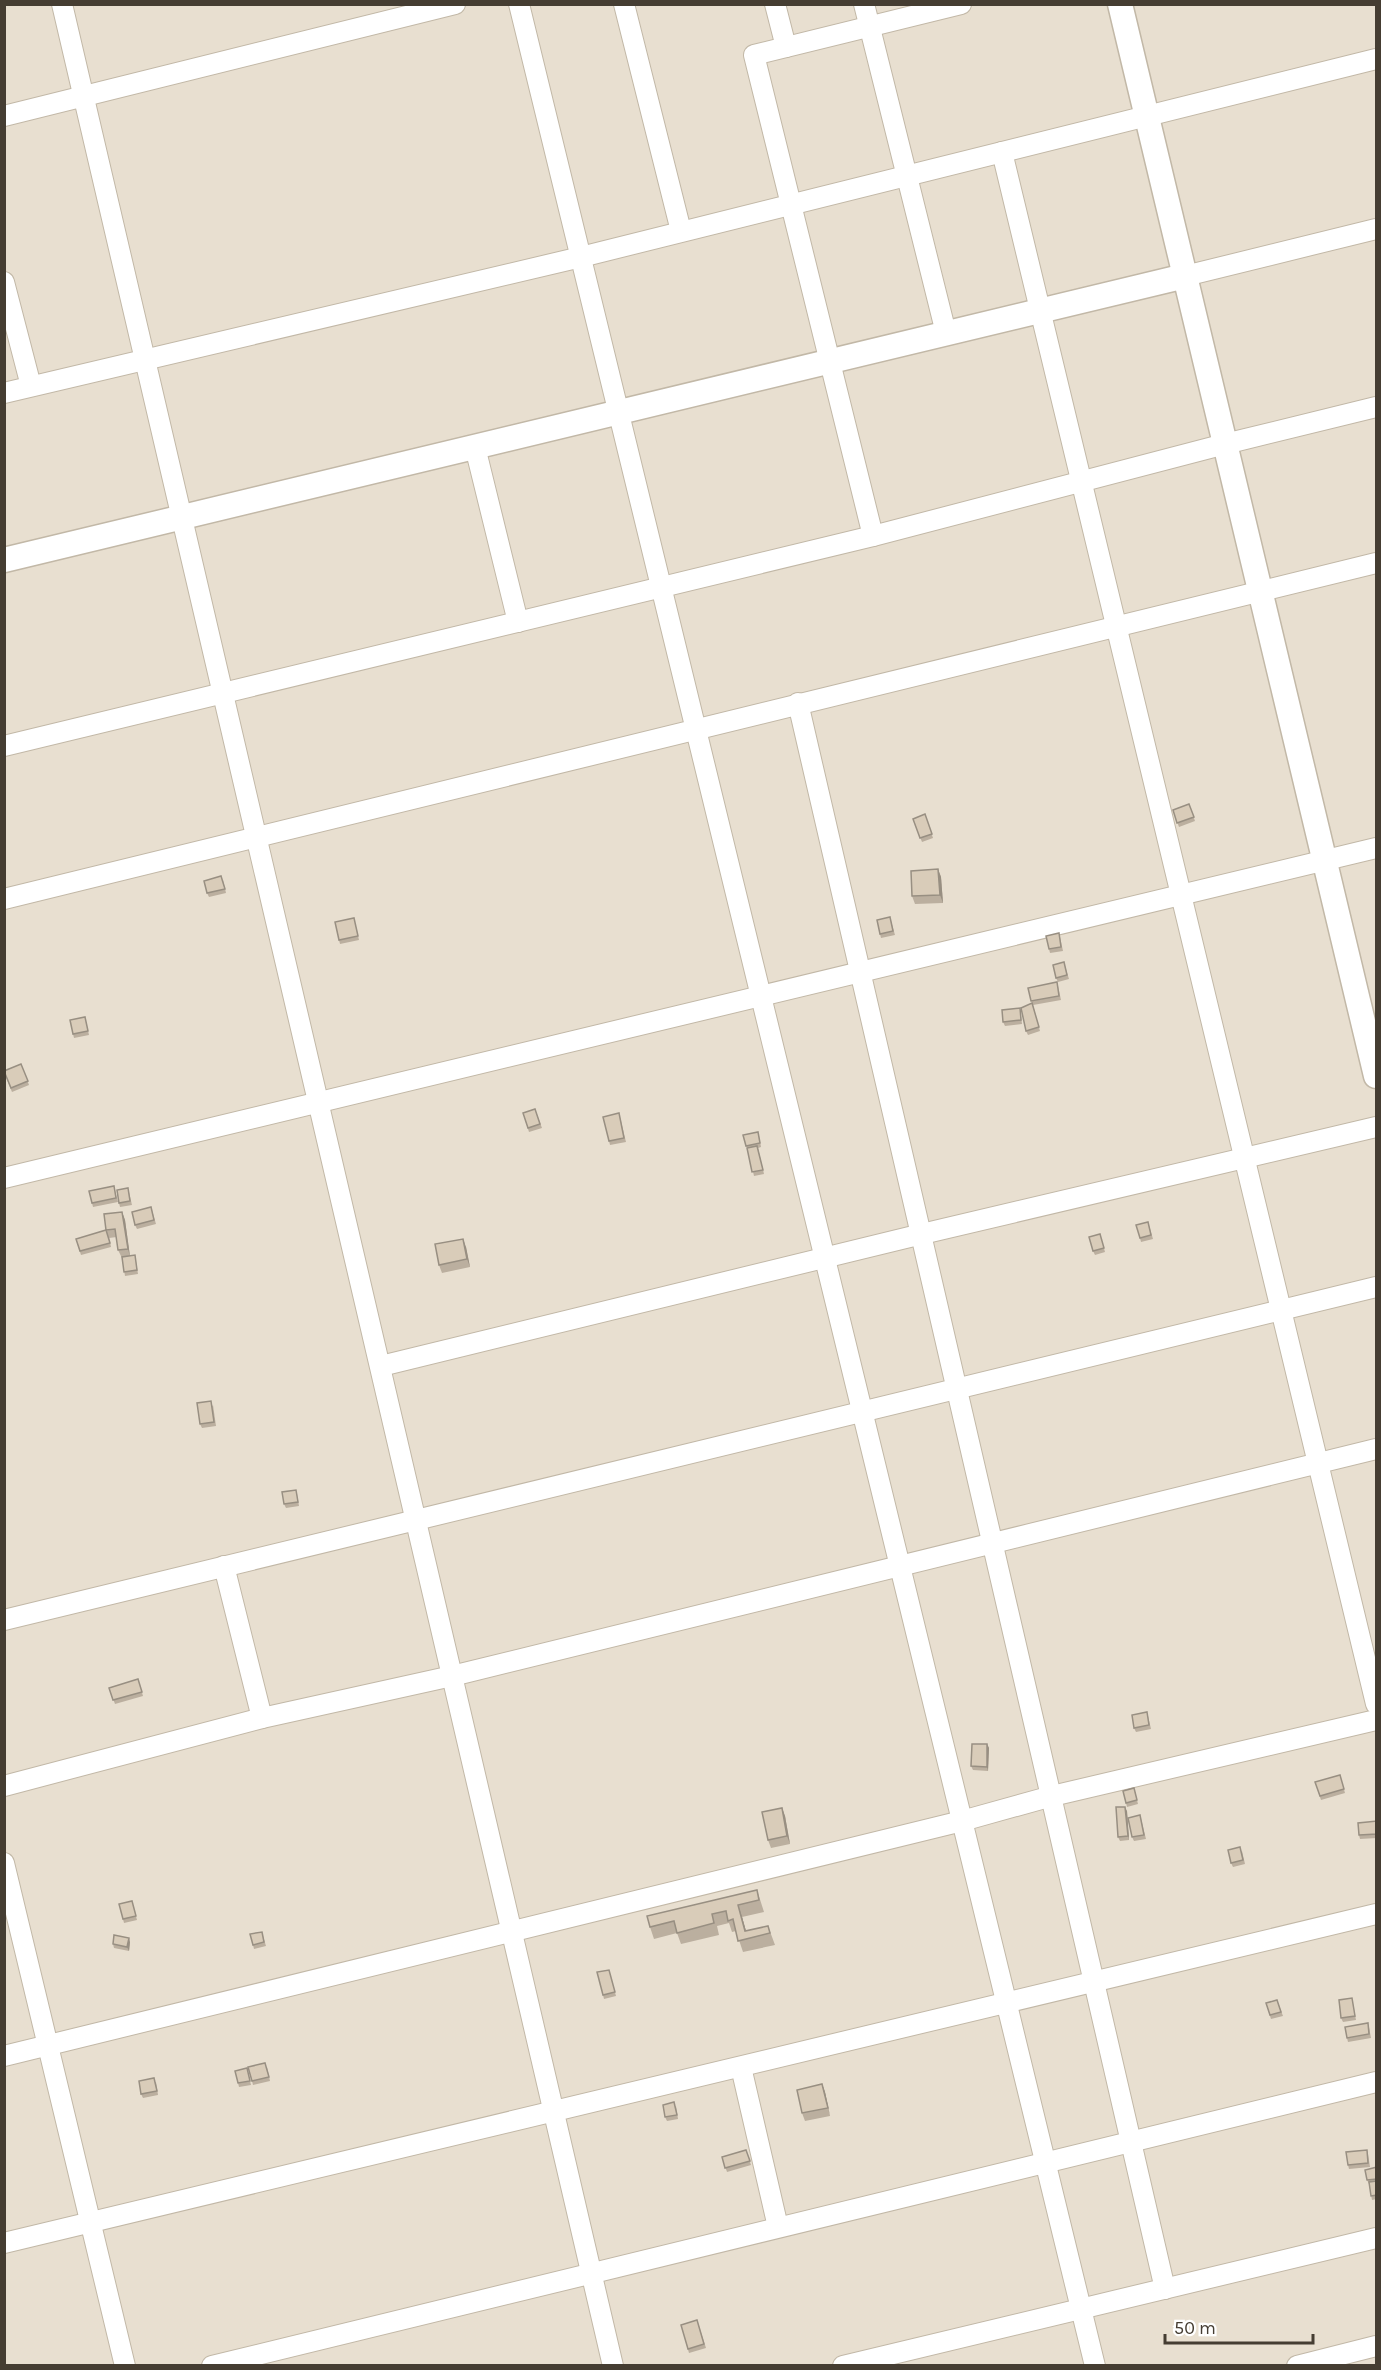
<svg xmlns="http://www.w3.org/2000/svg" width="1381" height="2370" font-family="Karla,sans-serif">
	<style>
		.residential { fill: #e8dfd0 }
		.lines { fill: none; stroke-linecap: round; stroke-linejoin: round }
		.minor-casing { stroke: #c2b8a7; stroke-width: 22 }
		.tertiary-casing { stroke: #c2b8a7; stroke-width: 27 }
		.minor { stroke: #fff; stroke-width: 20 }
		.tertiary { stroke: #fff; stroke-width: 24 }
		.wall { fill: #bbaf9f }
		.shaded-wall { fill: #988f82 }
		.building { fill: #d9ccb9; stroke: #988f82; stroke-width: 1.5 }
	</style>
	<rect width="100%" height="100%" fill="#f3eee2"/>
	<!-- residential -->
	<rect class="residential" x="5" y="5" width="1371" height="2360"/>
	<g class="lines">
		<defs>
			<g id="minor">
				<polyline points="62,4 613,2366"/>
				<polyline points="519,4 1095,2366"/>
				<polyline points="624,4 681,231"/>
				<polyline points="775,4 786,47"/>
				<polyline points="864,4 946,333"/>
				<polyline points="4,116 455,4"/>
				<polyline points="1002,152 1376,1704"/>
				<polyline points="1185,276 1376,229"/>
				<polyline points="4,282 31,386"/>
				<polyline points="4,393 581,257 1376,59"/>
				<polyline points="475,447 518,622"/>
				<polyline points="873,536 754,55 961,4"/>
				<polyline points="798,703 1165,2289"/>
				<polyline points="4,746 873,536 1225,444 1376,407"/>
				<polyline points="4,899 1376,563"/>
				<polyline points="4,1178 1376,848"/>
				<polyline points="381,1366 922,1234 1376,1127"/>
				<polyline points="224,1566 262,1718"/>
				<polyline points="4,1620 1376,1287"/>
				<polyline points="4,1786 262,1718 452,1676 1376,1449"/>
				<polyline points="4,1863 125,2366"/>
				<polyline points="4,2056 962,1821 1052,1796 1376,1720"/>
				<polyline points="741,2067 778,2227"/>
				<polyline points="4,2243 1376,1914"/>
				<polyline points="212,2366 1376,2082"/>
				<polyline points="843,2366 1376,2238"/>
				<polyline points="1297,2366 1376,2346"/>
			</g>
			<g id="tertiary">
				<polyline points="1120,4 1376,1076"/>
				<polyline points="4,560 1185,276"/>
			</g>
		</defs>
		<!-- minor casing -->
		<use href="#minor" class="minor-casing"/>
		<!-- tertiary casing -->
		<use href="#tertiary" class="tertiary-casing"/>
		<!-- minor -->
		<use href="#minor" class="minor"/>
		<!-- tertiary -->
		<use href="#tertiary" class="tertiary"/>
	</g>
	<!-- wall -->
	<g class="wall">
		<polygon points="1189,804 1195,821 1179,827 1173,810"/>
		<polygon points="925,814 933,838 922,842 913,819"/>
		<polygon points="938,869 941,877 943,903 915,904 912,896"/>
		<polygon points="223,880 226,893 209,897 207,893"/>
		<polygon points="354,918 359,940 340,944 339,940"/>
		<polygon points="891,921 895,935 881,938 880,934"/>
		<polygon points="1060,937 1063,951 1050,953 1049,949"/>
		<polygon points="1065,966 1069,979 1058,982 1056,978"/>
		<polygon points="1058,986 1061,1000 1033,1005 1040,1031 1028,1035 1026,1031 1032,1003 1031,1001"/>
		<polygon points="1020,1008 1022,1024 1005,1026 1003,1022"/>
		<polygon points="85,1017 89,1035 74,1038 73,1034"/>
		<polygon points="21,1064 29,1085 12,1092 5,1075"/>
		<polygon points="535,1109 542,1128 529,1132 523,1113"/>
		<polygon points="619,1113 626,1142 610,1145 609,1141"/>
		<polygon points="759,1136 761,1147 758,1148 764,1174 754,1176 748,1150 746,1146"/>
		<polygon points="114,1186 118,1202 93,1207 92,1203"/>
		<polygon points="128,1188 132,1205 120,1207 119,1203"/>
		<polygon points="151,1207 156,1224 137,1229 135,1225"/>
		<polygon points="122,1212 125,1220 130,1256 135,1255 138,1274 125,1276 122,1258 118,1250 117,1237 109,1238 109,1237 111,1247 81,1255 76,1239 106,1230"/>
		<polygon points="1148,1222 1153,1239 1141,1242 1140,1238"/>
		<polygon points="1100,1234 1105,1252 1095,1255 1093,1251"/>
		<polygon points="466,1247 470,1267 442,1273 439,1265"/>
		<polygon points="213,1405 216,1426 202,1428 200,1424"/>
		<polygon points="297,1494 299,1506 286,1508 284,1504"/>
		<polygon points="138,1679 143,1696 115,1704 109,1688"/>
		<polygon points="1148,1716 1151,1729 1136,1732 1134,1728"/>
		<polygon points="987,1744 989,1748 988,1771 973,1770 971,1766"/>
		<polygon points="1340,1775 1345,1793 1321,1800 1315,1782"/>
		<polygon points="1135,1792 1138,1804 1127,1807 1126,1803"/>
		<polygon points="782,1808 785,1816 790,1844 771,1848 768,1840"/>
		<polygon points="1127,1811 1129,1840 1120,1841 1118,1837"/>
		<polygon points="1141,1819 1146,1839 1134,1841 1132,1837"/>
		<polygon points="1377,1821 1377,1838 1360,1839 1359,1835"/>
		<polygon points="1242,1851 1245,1864 1233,1867 1231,1863"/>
		<polygon points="757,1890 764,1912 742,1917 746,1931 768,1926 775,1945 743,1952 736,1931 732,1932 729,1923 717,1926 719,1935 681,1944 677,1933 654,1939 650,1927"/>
		<polygon points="119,1904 133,1905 137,1920 124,1923"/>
		<polygon points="263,1936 266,1946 254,1949 253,1945"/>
		<polygon points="130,1942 129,1951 114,1948 113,1944"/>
		<polygon points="609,1970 616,1996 604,1999 603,1995"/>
		<polygon points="1352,1998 1356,2020 1343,2022 1341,2018"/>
		<polygon points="1277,2000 1283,2016 1271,2019 1266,2003"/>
		<polygon points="1369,2027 1371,2038 1348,2042 1347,2038"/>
		<polygon points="267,2067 270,2081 253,2085 252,2081"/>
		<polygon points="247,2068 251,2085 239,2087 238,2083"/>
		<polygon points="156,2082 158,2095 143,2098 141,2094"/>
		<polygon points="822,2084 825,2092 830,2116 805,2121 802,2113"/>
		<polygon points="676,2106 678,2119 667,2121 665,2117"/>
		<polygon points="746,2150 751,2165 727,2172 722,2157"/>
		<polygon points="1367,2150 1368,2154 1370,2167 1349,2169 1348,2165"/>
		<polygon points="1377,2167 1377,2199 1372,2200 1369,2184 1367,2180"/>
		<polygon points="697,2320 706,2348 689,2353 681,2325"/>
	</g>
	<!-- shaded-wall -->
	<g class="shaded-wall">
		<polygon points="938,869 941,877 943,903 940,895"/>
		<polygon points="122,1212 125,1220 130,1257 128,1249"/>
		<polygon points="463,1239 466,1247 470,1267 467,1259"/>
		<polygon points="987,1744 989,1748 988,1771 987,1767"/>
		<polygon points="1125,1807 1127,1811 1129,1840 1128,1836"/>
		<polygon points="782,1808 785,1816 790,1844 787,1836"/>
		<polygon points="738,1905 742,1917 748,1938 745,1931"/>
		<polygon points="129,1938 130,1942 129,1951 127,1947"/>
		<polygon points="822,2084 825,2092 830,2116"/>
	</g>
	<!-- building -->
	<g class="building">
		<polygon points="1189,804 1194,817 1177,823 1173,810"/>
		<polygon points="925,814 932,834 920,838 913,819"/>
		<polygon points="938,869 940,895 912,896 911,871"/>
		<polygon points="221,876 225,889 207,893 204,881"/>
		<polygon points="890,917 893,931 880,934 877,920"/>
		<polygon points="354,918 358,936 339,940 335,922"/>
		<polygon points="1059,933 1061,947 1049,949 1046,936"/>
		<polygon points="1064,962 1067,975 1056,978 1053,965"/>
		<polygon points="1057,982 1059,996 1031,1001 1028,988"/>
		<polygon points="1032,1003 1039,1027 1026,1031 1021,1008"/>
		<polygon points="1020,1008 1021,1020 1003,1022 1002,1010"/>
		<polygon points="85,1017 88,1031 73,1034 70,1020"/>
		<polygon points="21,1064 28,1081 11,1088 4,1071"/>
		<polygon points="535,1109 540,1124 528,1128 523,1113"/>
		<polygon points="619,1113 624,1138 609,1141 603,1117"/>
		<polygon points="758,1132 760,1143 746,1146 743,1135"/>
		<polygon points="757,1146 763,1170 752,1172 747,1148"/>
		<polygon points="114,1186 116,1198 92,1203 89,1191"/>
		<polygon points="128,1188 130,1201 119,1203 117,1190"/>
		<polygon points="151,1207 154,1220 135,1225 132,1212"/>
		<polygon points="122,1212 128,1249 118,1250 115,1229 106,1230 104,1214"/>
		<polygon points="1148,1222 1151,1235 1140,1238 1136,1225"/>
		<polygon points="106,1230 110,1243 80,1251 76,1239"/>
		<polygon points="1100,1234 1104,1248 1093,1251 1089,1237"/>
		<polygon points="463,1239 467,1259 439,1265 435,1244"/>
		<polygon points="135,1255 137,1270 124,1272 122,1257"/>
		<polygon points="211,1401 214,1422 200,1424 197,1403"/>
		<polygon points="296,1490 298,1502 284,1504 282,1492"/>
		<polygon points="138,1679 142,1692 113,1700 109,1688"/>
		<polygon points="1147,1712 1149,1725 1134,1728 1132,1715"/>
		<polygon points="972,1744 987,1744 987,1767 971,1766"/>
		<polygon points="1340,1775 1344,1789 1320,1796 1315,1782"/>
		<polygon points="1134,1788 1137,1800 1126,1803 1123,1791"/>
		<polygon points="1116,1807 1125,1807 1128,1836 1118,1837"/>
		<polygon points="782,1808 787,1836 768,1840 762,1812"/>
		<polygon points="1140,1815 1144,1835 1132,1837 1128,1818"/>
		<polygon points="1377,1821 1377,1834 1359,1835 1358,1823"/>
		<polygon points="1240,1847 1243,1860 1231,1863 1228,1850"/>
		<polygon points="757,1890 759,1900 738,1905 745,1931 768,1926 770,1933 738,1941 733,1919 728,1921 726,1911 712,1914 714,1923 677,1933 674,1921 650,1927 647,1916"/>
		<polygon points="132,1901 136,1916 123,1919 119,1904"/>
		<polygon points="262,1932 264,1942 253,1945 250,1934"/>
		<polygon points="114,1935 129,1938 127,1947 113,1944"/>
		<polygon points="609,1970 615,1992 603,1995 597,1972"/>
		<polygon points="1352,1998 1355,2016 1341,2018 1339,2000"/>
		<polygon points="1277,2000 1281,2012 1270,2015 1266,2003"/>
		<polygon points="1368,2023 1369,2034 1347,2038 1345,2027"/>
		<polygon points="265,2063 269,2077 252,2081 248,2067"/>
		<polygon points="247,2068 250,2081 238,2083 235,2071"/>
		<polygon points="154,2078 157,2091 141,2094 139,2081"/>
		<polygon points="822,2084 828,2108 802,2113 797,2090"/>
		<polygon points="674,2102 677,2115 665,2117 663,2105"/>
		<polygon points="746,2150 750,2161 725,2168 722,2157"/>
		<polygon points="1367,2150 1368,2163 1348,2165 1346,2152"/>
		<polygon points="1377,2167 1377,2179 1367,2180 1365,2170"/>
		<polygon points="1377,2181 1377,2195 1371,2196 1369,2182"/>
		<polygon points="697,2320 704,2344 688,2349 681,2325"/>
	</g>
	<!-- border -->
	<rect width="1381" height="2370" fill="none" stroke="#453d32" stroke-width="12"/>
	<!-- scale -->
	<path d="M1165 2334v9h148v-9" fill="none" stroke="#453d32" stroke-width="3"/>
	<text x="1174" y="2334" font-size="18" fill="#453d32" stroke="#ffffff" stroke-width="4.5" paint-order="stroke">50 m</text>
</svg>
